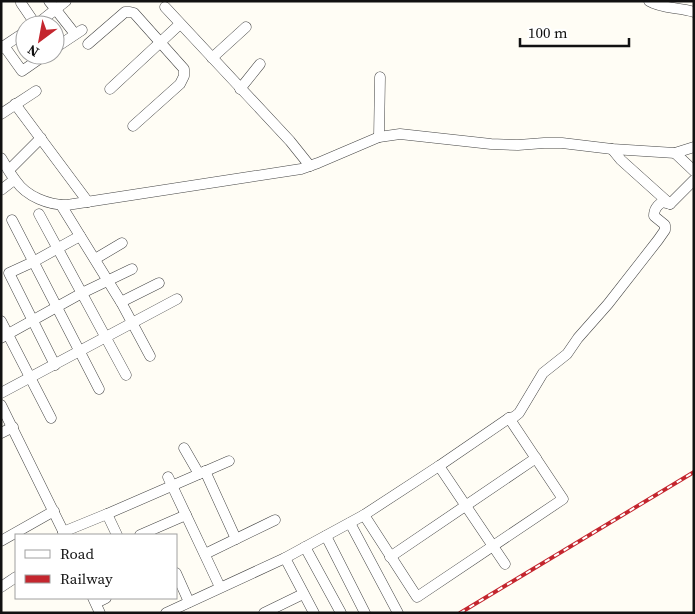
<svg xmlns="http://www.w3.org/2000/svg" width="695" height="614" font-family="'Source Serif 4',serif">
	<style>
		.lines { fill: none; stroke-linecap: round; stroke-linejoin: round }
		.minor-casing { stroke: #444; stroke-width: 11 }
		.minor { stroke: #fff; stroke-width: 10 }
		.rail-casing { stroke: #c4262e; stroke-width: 4 }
		.rail { stroke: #fff; stroke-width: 2; stroke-dasharray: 5.5; stroke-linecap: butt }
	</style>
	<rect width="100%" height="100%" fill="#fffdf5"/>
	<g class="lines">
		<defs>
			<g id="minor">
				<polyline points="49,1 75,34"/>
				<path d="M649 1C662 9 679 7 694 12"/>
				<polyline points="21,3 36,25"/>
				<polyline points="165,7 290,141 310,166"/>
				<polyline points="36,25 66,1"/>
				<polyline points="88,44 125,12 130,12 134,13 184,69 184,76 180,84 133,126"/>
				<polyline points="4,46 22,71 45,55"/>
				<polyline points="1,48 25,32"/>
				<polyline points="55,48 82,30"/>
				<polyline points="212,58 246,27"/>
				<polyline points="110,89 180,24"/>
				<polyline points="240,89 260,64"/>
				<polyline points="15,104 88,202"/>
				<polyline points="1,114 36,91"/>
				<polyline points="379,137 380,77"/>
				<polyline points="612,149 621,160 670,204 694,180"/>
				<polyline points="675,153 694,171"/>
				<path d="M1 158C6 166 10 174 16 181 27 197 49 205 67 205L301 169 318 163 379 137 400 134 491 144 518 145 544 143H562L612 149 675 153 694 147"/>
				<polyline points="9,170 41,138"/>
				<polyline points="1,190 14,180"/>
				<polyline points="61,205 121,302 150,356"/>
				<polyline points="39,214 126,375"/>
				<polyline points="12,220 99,389"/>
				<polyline points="95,259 122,243"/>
				<polyline points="121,302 159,283"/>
				<polyline points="1,321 51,418"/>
				<polyline points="1,338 82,293 132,269"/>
				<polyline points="55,365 9,273 33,262 80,236"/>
				<polyline points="1,393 177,299"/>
				<polyline points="1,405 65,535"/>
				<polyline points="1,433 13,427"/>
				<polyline points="184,448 199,474"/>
				<polyline points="439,466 505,564"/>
				<polyline points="205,471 236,539"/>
				<polyline points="168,477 220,587"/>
				<polyline points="107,514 229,461"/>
				<polyline points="364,515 417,597 563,499 509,418"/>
				<polyline points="350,523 398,613"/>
				<polyline points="63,532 107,514 117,535"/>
				<polyline points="140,535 186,515"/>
				<polyline points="326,536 365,613"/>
				<polyline points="1,541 54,511"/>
				<polyline points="305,547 341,613"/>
				<polyline points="205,554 275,520"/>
				<polyline points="390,557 536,458"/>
				<polyline points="285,558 314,613"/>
				<polyline points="176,573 189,602"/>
				<polyline points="1,587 16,577"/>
				<polyline points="93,598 100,613"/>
				<polyline points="96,603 106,598"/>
				<path d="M166 613 285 558 364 515 439 466 509 418 514 417 519 413 543 373 567 354 578 338 608 304 658 240 665 230V225L654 216C654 209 657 206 662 202L670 204"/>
				<polyline points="264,613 303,594"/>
			</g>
		</defs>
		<!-- minor casing -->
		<use href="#minor" class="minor-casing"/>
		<!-- minor -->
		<use href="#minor" class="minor"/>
		<defs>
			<polyline id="rail" points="460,613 694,472"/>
		</defs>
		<!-- rail casing -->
		<use href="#rail" class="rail-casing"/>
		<!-- rail -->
		<use href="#rail" class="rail"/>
	</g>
	<!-- border -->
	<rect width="695" height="614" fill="none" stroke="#111111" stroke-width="5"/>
	<!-- legend -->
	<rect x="15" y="534" width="162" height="65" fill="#ffffff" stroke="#a0a0a0"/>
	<rect x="25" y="550" width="25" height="8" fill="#ffffff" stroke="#a0a0a0"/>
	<text x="60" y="559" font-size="15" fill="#111111">Road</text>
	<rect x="25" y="575" width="25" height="8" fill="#c4262e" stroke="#a0a0a0"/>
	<text x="60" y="584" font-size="15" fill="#111111">Railway</text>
	<!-- north arrow -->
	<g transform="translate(40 40) rotate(212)"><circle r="24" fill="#ffffff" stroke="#a0a0a0"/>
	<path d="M0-4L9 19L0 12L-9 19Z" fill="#c4262e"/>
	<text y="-8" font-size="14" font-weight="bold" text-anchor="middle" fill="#111111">N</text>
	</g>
	<!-- scale -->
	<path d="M520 38v8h109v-8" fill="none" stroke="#111111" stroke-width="2.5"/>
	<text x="528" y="38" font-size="15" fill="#111111" stroke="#ffffff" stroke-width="4" paint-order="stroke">100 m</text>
</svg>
